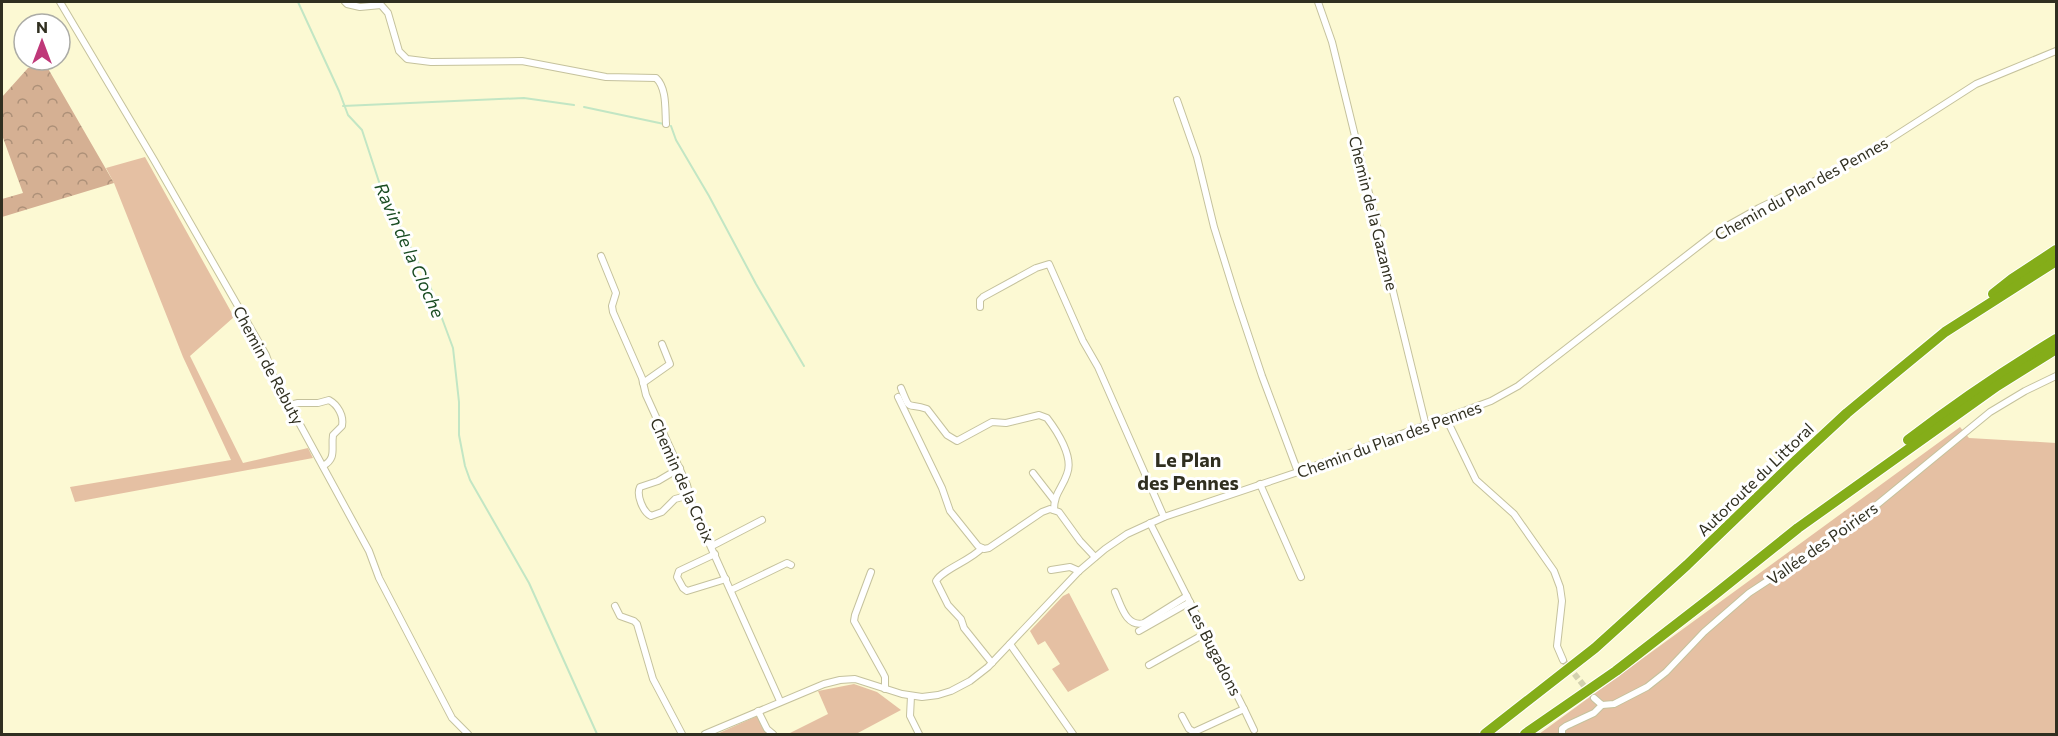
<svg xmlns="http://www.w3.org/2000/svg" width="2058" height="736" font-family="Commissioner,sans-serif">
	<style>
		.green { fill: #e5c0a3 }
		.forest { fill: url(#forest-crowns) }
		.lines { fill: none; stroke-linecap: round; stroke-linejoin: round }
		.stream { stroke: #c2e6c4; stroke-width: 2 }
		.minor-tunnel { stroke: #d3d1af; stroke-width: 6; stroke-dasharray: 6 3; stroke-linecap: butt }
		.minor-casing { stroke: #c5c29d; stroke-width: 8 }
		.motorway-casing { stroke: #fff; stroke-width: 12 }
		.minor { stroke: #fff; stroke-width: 6 }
		.motorway { stroke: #84ad19; stroke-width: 10 }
		.labels { text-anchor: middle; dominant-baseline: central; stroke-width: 6; stroke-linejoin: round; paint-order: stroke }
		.street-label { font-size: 16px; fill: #302f20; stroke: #fff }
		.water-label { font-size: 18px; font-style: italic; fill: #1a4d23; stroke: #fff }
		.quarter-label { font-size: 20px; font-weight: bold; fill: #302f20; stroke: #fff }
	</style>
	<defs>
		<pattern id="forest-crowns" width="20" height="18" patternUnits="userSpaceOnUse" patternTransform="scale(1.5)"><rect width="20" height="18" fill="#d5b093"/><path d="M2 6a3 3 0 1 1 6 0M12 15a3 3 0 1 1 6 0" fill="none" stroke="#ad9078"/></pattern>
	</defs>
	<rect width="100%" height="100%" fill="#fcf9d3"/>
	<!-- green -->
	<g class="green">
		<polygon points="145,157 234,317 190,356 243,463 308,448 313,458 75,502 70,487 231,460 183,357 114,183 106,168"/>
		<polygon points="1960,427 1969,438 2056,443 2056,734 1539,734"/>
		<polygon points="1069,593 1109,670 1068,692 1052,669 1060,664 1045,641 1038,645 1030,631 1063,596"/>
		<polygon points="854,684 877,692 901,710 856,734 788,734 828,714 818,691"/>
		<polygon points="757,716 770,734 717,734"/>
	</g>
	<!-- forest -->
	<polygon class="forest" points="46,65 114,183 2,217 2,199 23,193 2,135 2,97 28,68"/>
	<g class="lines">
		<!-- stream -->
		<g class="stream">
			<polyline points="298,2 339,91 348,115 362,130 382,191 430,286 453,348 459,402 459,435 465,466 470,480 529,583 597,734"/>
			<polyline points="343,106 524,98 574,105"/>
			<polyline points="584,107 664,124"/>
			<polyline points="671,126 676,140 709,196 756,284 804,366"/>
		</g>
		<!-- minor-tunnel -->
		<polyline class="minor-tunnel" points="1563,660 1594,698"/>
		<defs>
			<g id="minor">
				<polyline points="60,2 154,160 266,355 273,375 369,551 379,578 452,718 468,734"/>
				<path d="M345 2 347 4 360 7 381 5 388 13 399 51 407 59 431 62 522 61 606 77 656 78C667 88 665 110 666 124"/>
				<polyline points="1318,2 1332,42 1426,426"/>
				<polyline points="1177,100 1197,157 1214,227 1237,301 1262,376 1298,472"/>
				<polyline points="601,256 616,293 612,306 613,312 642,378 646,395 687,485 692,505 780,701"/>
				<polyline points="980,307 980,300 983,297 1036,268 1049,264 1083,341 1098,367 1164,517"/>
				<polyline points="643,383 670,364 662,344"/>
				<path d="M901 388C911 413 906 402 927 409L947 435 957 441 992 422 1006 423 1039 415 1047 418C1057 431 1074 457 1067 474 1062 489 1054 493 1054 510"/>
				<polyline points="898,397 942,488 950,511 978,546 984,549 989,548 1042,512 1050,509 1059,512 1080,541 1095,557"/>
				<path d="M290 405 298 403H318L329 400C338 405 344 416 342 426L333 435C331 449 337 458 323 466"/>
				<polyline points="1446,418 1476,480 1514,514 1554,571 1560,587 1562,601 1557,646 1563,660"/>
				<path d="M680 468 658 481 640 487C636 495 643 512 651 516L662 512 675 499 690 495"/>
				<polyline points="1033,473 1054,500"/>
				<polyline points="1260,484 1301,577"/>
				<polyline points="1150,523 1244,709 1194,732 1189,729 1182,716"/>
				<polyline points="712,546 762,520"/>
				<path d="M982 548C970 561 943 569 936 581L948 605 961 619 964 628 992 663"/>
				<polyline points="715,554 679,571 677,577 683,588 687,591 726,579"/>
				<polyline points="1051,570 1070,567 1079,571"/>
				<polyline points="871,572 855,615 854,621 883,673 885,677 885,689"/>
				<polyline points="731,590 787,563 791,565"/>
				<path d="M1115 592C1121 605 1126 628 1144 623L1187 596"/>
				<polyline points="615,606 620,616 634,621 637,624 653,679 682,734"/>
				<polyline points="1139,631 1190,602"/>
				<polyline points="1010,644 1073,734"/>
				<polyline points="1149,665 1206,633"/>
				<polyline points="911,696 910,716 919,734"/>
				<polyline points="1594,698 1602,705 1614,704 1647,687 1666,672 1704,632 1749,593 1851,526 1990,412 2025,391 2056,376"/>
				<polyline points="1244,709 1254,730"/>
				<polyline points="758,711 767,729 773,734"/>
				<polyline points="705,734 824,684 840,680 855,679 902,694 922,697 938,695 951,691 970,681 988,667 1079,571 1105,549 1127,534 1164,517 1298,472 1491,401 1518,386 1718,231 1759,208 1856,161 1976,84 2056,51"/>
				<polyline points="1562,734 1562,729 1566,726 1594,713 1602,705"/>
			</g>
			<g id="motorway">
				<polyline points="1993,294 2012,279 2056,250"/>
				<path d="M1908 440C1956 403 2005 370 2056 339"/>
				<polyline points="1485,734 1595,648 1687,565 1792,464 1847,413 1894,374 1945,332 2056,261"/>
				<polyline points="1525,734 1616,671 1713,596 1798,528 1997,386 2056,349"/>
			</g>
		</defs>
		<!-- minor casing -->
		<use href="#minor" class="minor-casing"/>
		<!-- motorway casing -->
		<use href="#motorway" class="motorway-casing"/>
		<!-- minor -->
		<use href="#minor" class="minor"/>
		<!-- motorway -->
		<use href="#motorway" class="motorway"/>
	</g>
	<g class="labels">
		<!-- street labels -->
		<g class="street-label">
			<text transform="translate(1801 188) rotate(-29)">Chemin du Plan des Pennes</text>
			<text transform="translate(1374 213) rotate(76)">Chemin de la Gazanne</text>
			<text transform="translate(269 365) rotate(62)">Chemin de Rebuty</text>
			<text transform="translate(1389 439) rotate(-20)">Chemin du Plan des Pennes</text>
			<text transform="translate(1755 479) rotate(-44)">Autoroute du Littoral</text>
			<text transform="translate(683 480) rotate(66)">Chemin de la Croix</text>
			<text transform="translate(1822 543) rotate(-35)">Vallée des Poiriers</text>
			<text transform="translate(1215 650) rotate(63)">Les Bugadons</text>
		</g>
		<!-- water labels -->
		<g class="water-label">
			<text transform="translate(410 250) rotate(66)">Ravin de la Cloche</text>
		</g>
		<!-- quarter labels -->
		<g class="quarter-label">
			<text x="1188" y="459">Le Plan<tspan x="1188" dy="23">des Pennes</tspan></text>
		</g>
	</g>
	<!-- border -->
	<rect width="2058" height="736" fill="none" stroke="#302f20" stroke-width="6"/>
	<!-- north arrow -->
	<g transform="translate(42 42)"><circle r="28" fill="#ffffff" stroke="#acaca6" stroke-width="1.5"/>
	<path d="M0-4.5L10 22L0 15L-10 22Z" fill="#bf3879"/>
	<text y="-9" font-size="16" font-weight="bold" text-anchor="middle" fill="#302f20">N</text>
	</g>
</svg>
